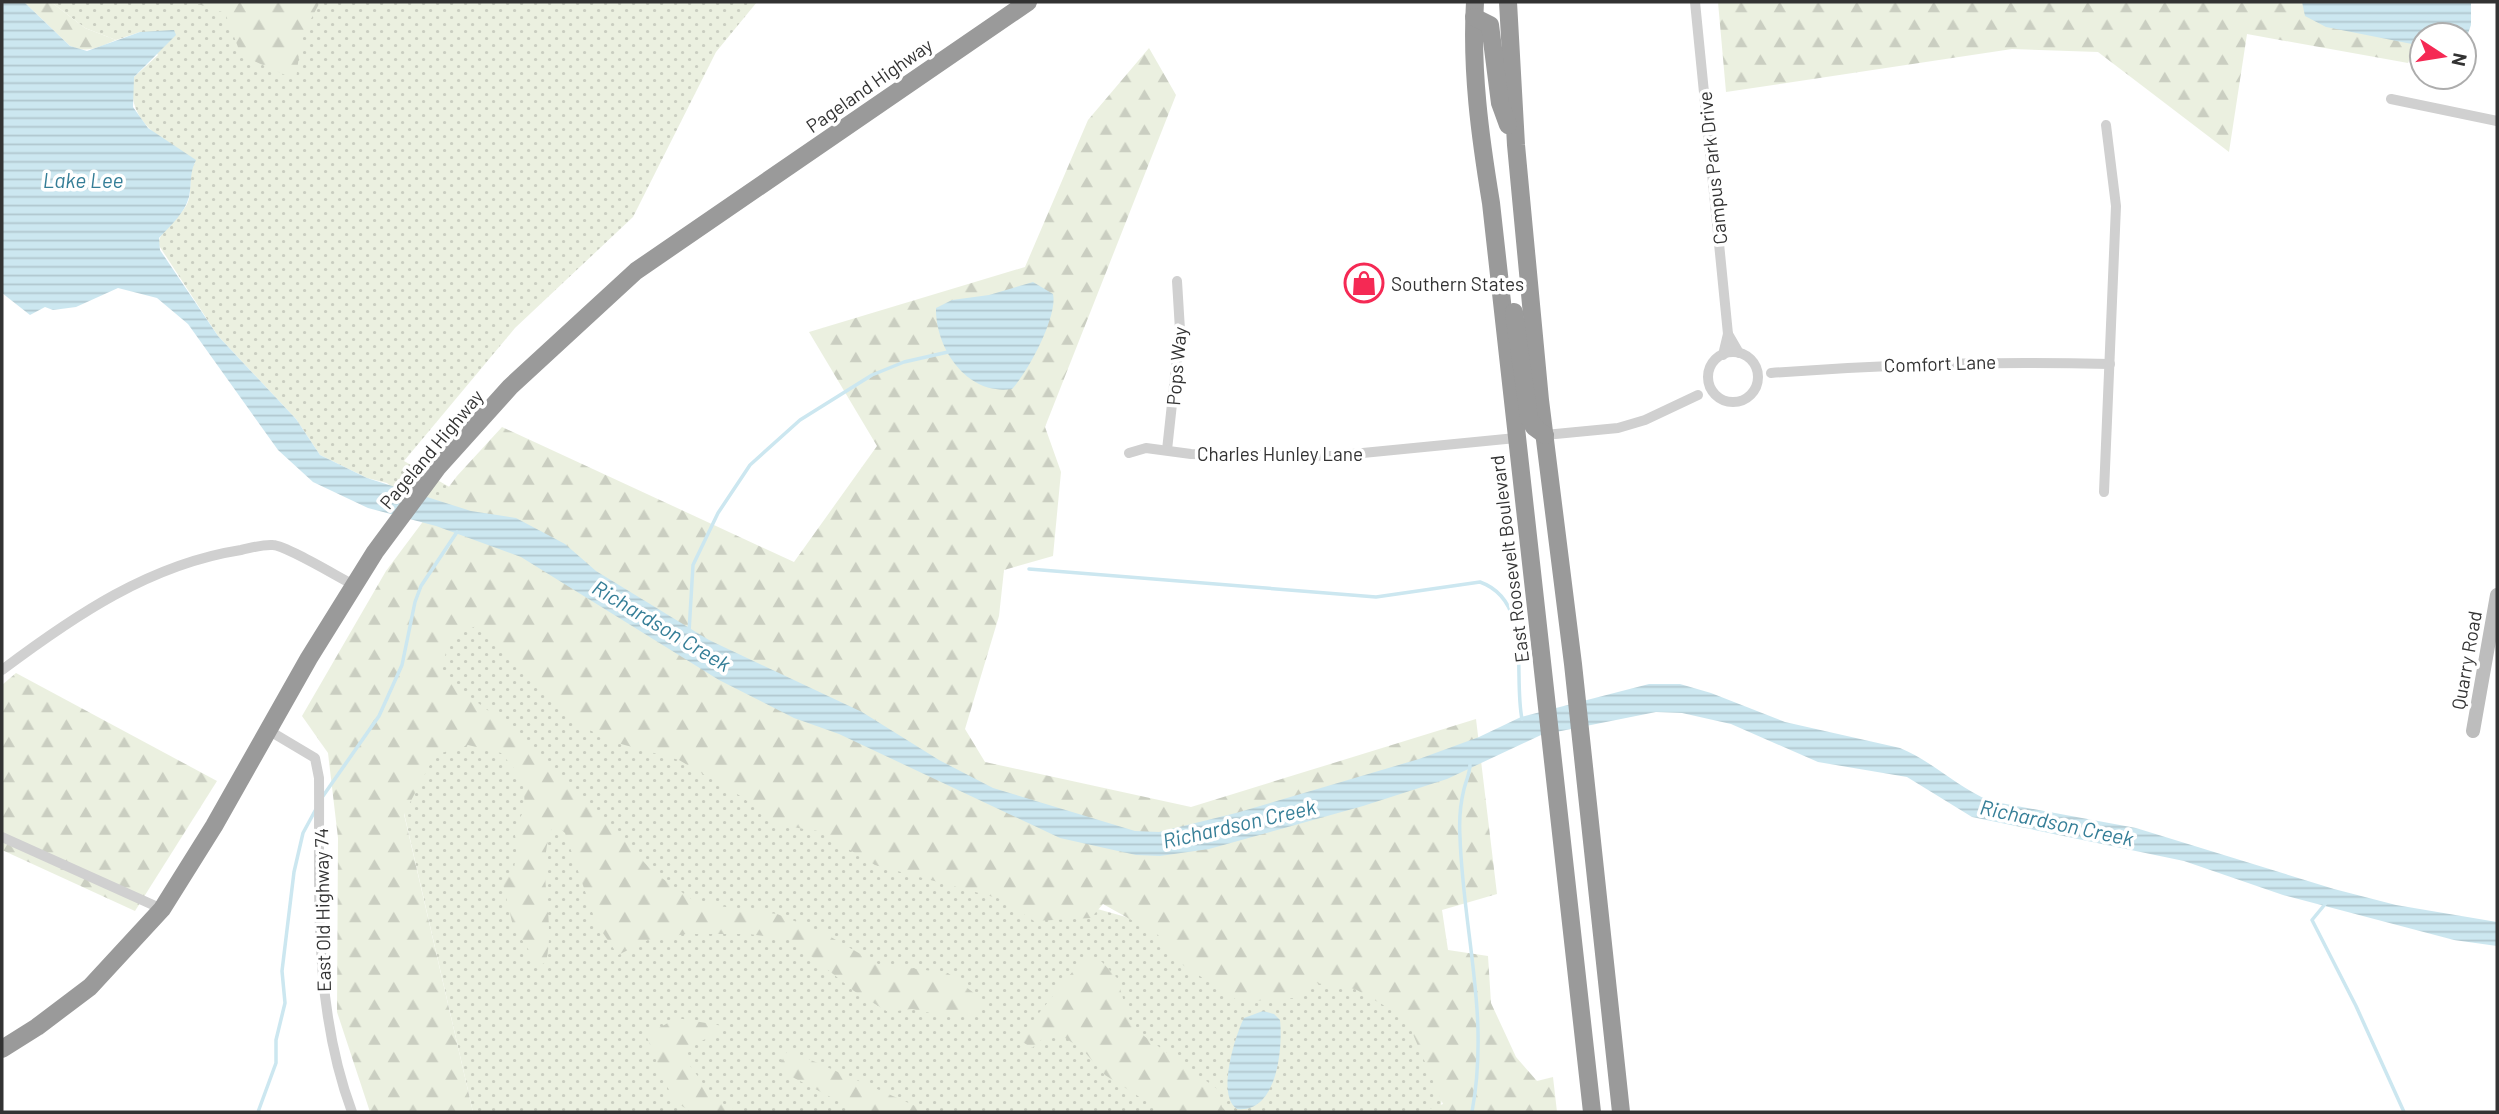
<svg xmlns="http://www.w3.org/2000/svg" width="2499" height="1114" font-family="Barlow,sans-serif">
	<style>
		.grass { fill: url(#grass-dots) }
		.forest { fill: url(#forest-firs) }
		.water { fill: url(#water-rules) }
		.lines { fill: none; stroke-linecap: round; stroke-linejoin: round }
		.stream { stroke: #cce7f0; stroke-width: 3.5 }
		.street { stroke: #d0d0d0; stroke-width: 10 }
		.secondary { stroke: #bdbdbd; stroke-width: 14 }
		.highway { stroke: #9a9a9a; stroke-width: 18 }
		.labels { text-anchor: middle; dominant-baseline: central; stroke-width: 7; stroke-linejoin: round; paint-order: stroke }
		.street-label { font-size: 19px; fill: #333; stroke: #fff }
		.poi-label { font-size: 19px; fill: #333; stroke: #fff; text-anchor: start }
		.water-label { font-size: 21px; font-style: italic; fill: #357e97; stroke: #fff }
	</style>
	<defs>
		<pattern id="grass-dots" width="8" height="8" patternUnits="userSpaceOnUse" patternTransform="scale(1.75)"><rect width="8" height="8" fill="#ebf0e0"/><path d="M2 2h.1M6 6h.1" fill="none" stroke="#cacec1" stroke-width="1.8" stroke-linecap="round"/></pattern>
		<pattern id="forest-firs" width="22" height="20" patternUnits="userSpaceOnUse" patternTransform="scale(1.75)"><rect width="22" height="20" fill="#ebf0e0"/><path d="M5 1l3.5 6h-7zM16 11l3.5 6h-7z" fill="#cacec1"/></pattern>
		<pattern id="water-rules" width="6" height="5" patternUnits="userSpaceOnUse" patternTransform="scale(1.75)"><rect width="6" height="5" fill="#cce7f0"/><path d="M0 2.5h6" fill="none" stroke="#b0c7ce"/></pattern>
	</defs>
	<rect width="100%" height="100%" fill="#fff"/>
	<!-- grass -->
	<path class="grass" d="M51 2H757L716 52 633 217 515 328 404 461 453 489 929 862 1430 1002 1445 1088 1439 1112H473L398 787 436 526 387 483 367 478 320 455 296 419 218 336 158 244C161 228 181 218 188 202 193 189 187 174 195 163 164 139 124 123 134 77L158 55 140 32 116 40 85 28Z"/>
	<!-- forest -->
	<g class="forest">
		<path d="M24 2H51L85 28 116 40C99 47 87 54 70 46Z"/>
		<polygon points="192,2 320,2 301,38 296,80 241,55 225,13"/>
		<polygon points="1718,2 2448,2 2422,35 2408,63 2247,34 2229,152 2098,52 2012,49 1726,92"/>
		<path d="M1149 48 1176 95 1045 427 1061 472 1053 556 1004 570 999 616 965 729 985 762 1191 807 1476 719 1497 894 1442 910 1448 950 1488 956 1491 1003 1516 1057 1537 1081 1553 1077 1557 1112H1421L1443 1104 1406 1018 1355 989 1316 983 1294 998 1240 1002 1175 960 1158 935 1103 904 1091 918 1034 921 1001 899 875 865 818 831 779 825 742 797 679 760 614 742 573 722 476 626 450 638 440 674 515 731 616 831 652 871 697 903 777 914 822 932 878 964 948 973 979 997 980 1014H935L912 1009 888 1012 854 991 790 939 748 934H686L648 940 618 955 596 923 565 833 554 823C533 869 557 916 546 962L539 966 513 926 503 884 514 869 517 846 514 830 525 808 523 779 501 753 468 745 435 755 404 814 473 1112H370L337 1012 338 838 328 753 302 716 386 571 457 476 502 427 794 562 877 446 809 332 1025 267 1088 120Z"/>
		<polygon points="16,673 217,781 135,911 2,850 2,685"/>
		<polygon points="1082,960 1102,962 1117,978 1129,1019 1144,1036 1216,1088 1222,1107 1227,1112 1163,1112 1105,1075 1082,1049 1053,1030 1032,1048 1018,1039"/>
		<polygon points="677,1018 729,1027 680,1052 715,1100 741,1112 691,1112 673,1100 646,1035"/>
		<polygon points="788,1050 927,1111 930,1112 859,1112 777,1069"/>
	</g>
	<!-- water -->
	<g class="water">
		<path d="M2 2H24L70 46 87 51 140 32 174 30 176 35 134 77 133 107 148 128 196 160C189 174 192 182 189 197 185 213 170 226 159 238L160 250 218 336 296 419 320 455 367 478 471 511 516 518 565 544 596 571 709 640 862 712 939 760 993 788 1135 831 1159 832 1236 813 1419 759 1479 737 1521 717 1649 684H1680L1711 693 1785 722 1900 748C1932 761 1957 787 1990 801L2136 828 2334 889 2396 905 2497 922V946L2454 940 2283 895 2184 861 1972 817 1907 777 1818 762 1731 724 1682 713 1656 712 1541 735 1447 779 1363 806 1209 849 1160 856 1136 855 1060 838 839 734 794 718 719 680 521 557 436 526 368 508 313 482 278 450 188 324 157 298 118 288 76 307 53 310 45 307 30 315 2 293Z"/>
		<polygon points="2302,2 2471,2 2471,25 2464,45 2464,35 2422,35 2422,46 2326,27 2305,16"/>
		<path d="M1033 282 1053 294C1058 316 1028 372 1012 389 967 396 935 348 936 308L952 300 989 295Z"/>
		<path d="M1263 1011 1274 1014 1280 1020C1283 1048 1277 1114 1237 1109 1216 1096 1235 1036 1244 1018Z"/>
	</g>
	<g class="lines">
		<!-- stream -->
		<g class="stream">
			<path d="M1029 569 1376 597 1480 582C1533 601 1513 675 1522 719"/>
			<polyline points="689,632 693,565 718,513 750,465 800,420 872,375 904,362 948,352"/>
			<path d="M1470 764C1470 773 1466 781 1464 789 1460 805 1459 821 1460 837 1463 932 1490 1015 1472 1112"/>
			<polyline points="323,796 379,716 402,665 415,602 421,586 457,532"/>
			<polyline points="2326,903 2312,920 2356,1006 2404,1112"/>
			<polyline points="258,1112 276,1063 276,1040 285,1003 282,971 294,872 303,833 316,809"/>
		</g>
		<!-- street -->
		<g class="street">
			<polyline points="1695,2 1728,334"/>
			<polyline points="2391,99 2497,121"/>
			<circle cx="1733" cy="377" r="25"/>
			<polyline points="1723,355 1728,334 1739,353"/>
			<path d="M1771 373C1884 364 1996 361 2110 364"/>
			<polyline points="1545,435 1618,428 1645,420 1698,395"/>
			<polyline points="1167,450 1180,330 1177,281"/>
			<polyline points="1129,453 1146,448 1191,454 1332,456 1516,438"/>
			<polyline points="2104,492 2116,206 2106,125"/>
			<path d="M2 670C74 616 150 564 241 550 251 548 263 544 273 545 287 546 338 577 354 585"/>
			<path d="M268 730 315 758 319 778C320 891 312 1005 352 1112"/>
			<polyline points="2,837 162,909"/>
		</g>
		<!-- secondary -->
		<polyline class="secondary" points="2473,731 2497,595"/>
		<!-- highway -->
		<g class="highway">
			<path d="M1475 2C1471 70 1480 136 1491 203L1592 1112"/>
			<polyline points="1508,2 1516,145 1540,400 1573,664 1621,1112"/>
			<polyline points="1474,17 1490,25 1500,103 1508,125"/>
			<polyline points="1514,312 1529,418 1534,427 1545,435"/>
			<polyline points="2,1049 37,1027 90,987 162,909 214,826 309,658 375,552 438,467 510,387 636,271 1028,2"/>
		</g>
	</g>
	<!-- icons -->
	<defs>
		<symbol id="shop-ring" viewBox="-11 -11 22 22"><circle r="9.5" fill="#fff" stroke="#f52954" stroke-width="1.5"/><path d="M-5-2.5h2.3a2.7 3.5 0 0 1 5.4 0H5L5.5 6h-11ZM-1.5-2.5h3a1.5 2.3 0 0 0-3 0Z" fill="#f52954"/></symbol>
	</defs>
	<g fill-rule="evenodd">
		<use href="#shop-ring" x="1342" y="261" width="44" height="44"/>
	</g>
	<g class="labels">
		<!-- street labels -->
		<g class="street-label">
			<text transform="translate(869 85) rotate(-35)">Pageland Highway</text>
			<text transform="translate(1712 168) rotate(-96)">Campus Park Drive</text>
			<text transform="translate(1940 363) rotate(-2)">Comfort Lane</text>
			<text transform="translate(1176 366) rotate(-85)">Pops Way</text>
			<text transform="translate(431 449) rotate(-50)">Pageland Highway</text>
			<text x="1280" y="453">Charles Hunley Lane</text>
			<text transform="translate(1509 559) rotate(-97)">East Roosevelt Boulevard</text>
			<text transform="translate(2466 660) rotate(-80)">Quarry Road</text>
			<text transform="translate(322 910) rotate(-91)">East Old Highway 74</text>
		</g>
		<!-- poi labels -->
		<g class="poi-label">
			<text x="1391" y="283">Southern States</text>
		</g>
		<!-- water labels -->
		<g class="water-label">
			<text x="83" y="179">Lake Lee</text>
			<text transform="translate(662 625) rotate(31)">Richardson Creek</text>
			<text transform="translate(2057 822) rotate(12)">Richardson Creek</text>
			<text transform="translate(1239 823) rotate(-13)">Richardson Creek</text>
		</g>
	</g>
	<!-- border -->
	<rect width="2499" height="1114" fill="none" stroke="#333333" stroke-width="7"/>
	<!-- north arrow -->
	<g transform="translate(2443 56) rotate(102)"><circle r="33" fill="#ffffff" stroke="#adadad" stroke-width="2"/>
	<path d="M0-5L12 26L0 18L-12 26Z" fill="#f52954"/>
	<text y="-10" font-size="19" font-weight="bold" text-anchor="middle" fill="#333333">N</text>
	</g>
</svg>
